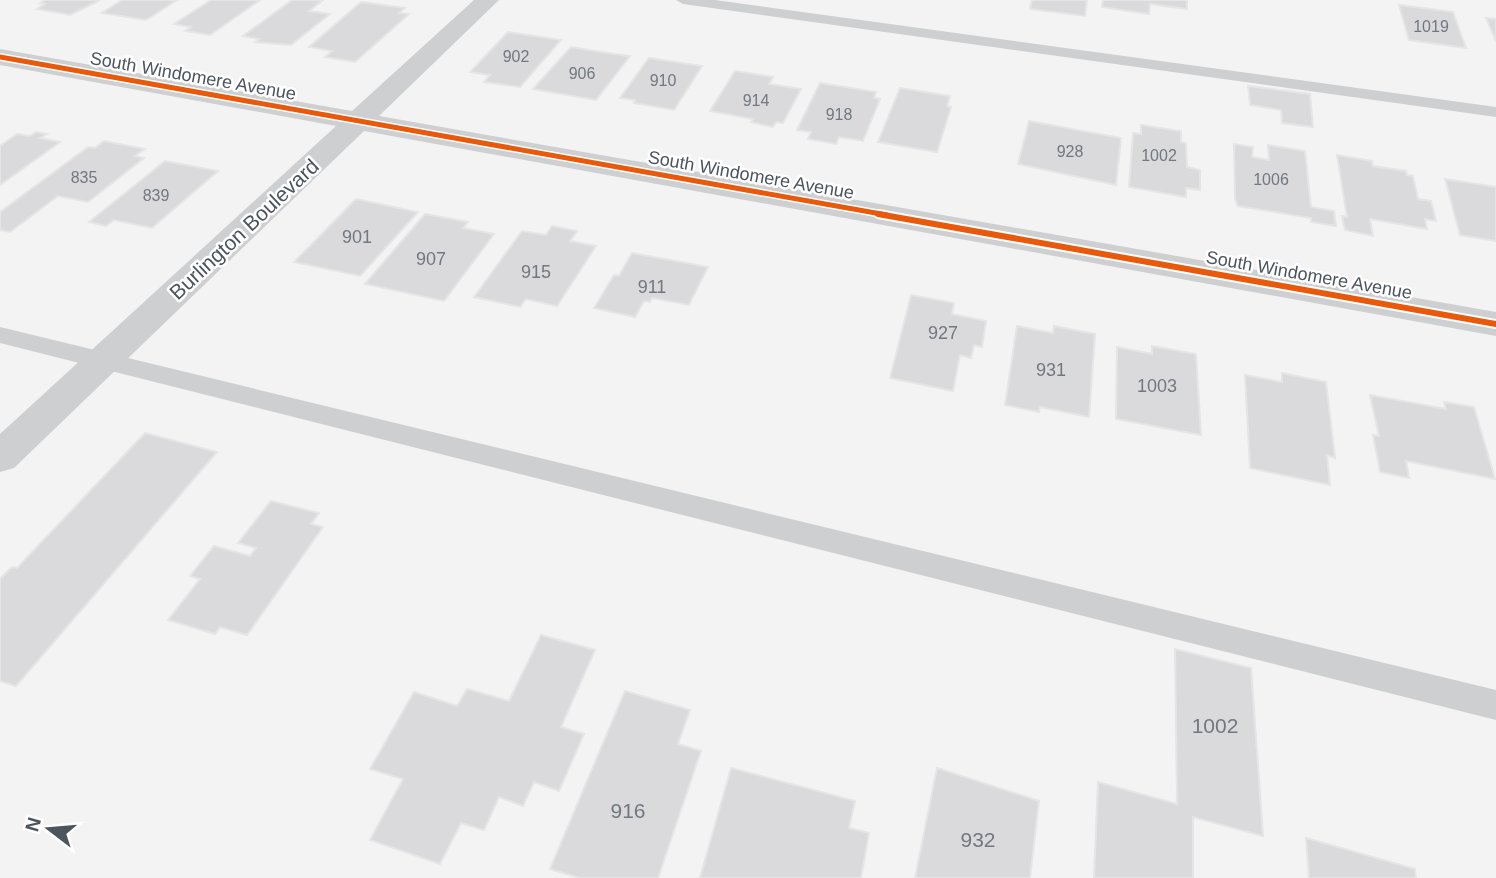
<svg xmlns="http://www.w3.org/2000/svg" width="1496" height="878" font-family="Arial,sans-serif">
	<style>
		.building { fill: #dadadc; stroke: #e5e5e6; stroke-width: 2 }
		.lines { fill: none; stroke-linecap: round; stroke-linejoin: round }
		.service { fill: #cdcfd1; fill-rule: evenodd }
		.minor { fill: #cdcfd1; fill-rule: evenodd }
		.cycleway-far1-casing { stroke: #fff; stroke-width: 8 }
		.cycleway-casing { stroke: #fff; stroke-width: 10 }
		.cycleway-far1 { stroke: #e8590c; stroke-width: 5 }
		.cycleway { stroke: #e8590c; stroke-width: 6 }
		.labels { text-anchor: middle; dominant-baseline: central; stroke-width: 5; stroke-linejoin: round; paint-order: stroke }
		.far-number-label { font-size: 16px; fill: #71787f }
		.far-street-label { font-size: 18px; fill: #4c555e; stroke: #fff }
		.number-label { font-size: 18px; fill: #71787f }
		.street-label { font-size: 21px; fill: #4c555e; stroke: #fff }
		.near-number-label { font-size: 21px; fill: #71787f }
	</style>
	<rect width="100%" height="100%" fill="#f4f3f3"/>
	<!-- building -->
	<g class="building">
		<polygon points="45,0 100,0 70,15 37,9 45,4 40,3"/>
		<polygon points="122,0 177,0 146,20 102,13"/>
		<polygon points="211,0 260,0 210,35 185,31 191,27 174,24"/>
		<polygon points="292,0 323,0 309,11 330,14 291,45 255,42 259,39 243,36"/>
		<polygon points="1032,0 1087,0 1085,16 1030,9"/>
		<polygon points="1103,0 1187,0 1187,9 1150,4 1149,14 1102,7"/>
		<polygon points="361,2 405,8 399,13 409,14 355,62 325,57 332,51 309,47"/>
		<polygon points="1399,5 1453,12 1466,48 1409,40"/>
		<polygon points="1486,18 1496,19 1496,41"/>
		<polygon points="508,32 561,40 520,87 484,82 490,75 470,72"/>
		<polygon points="571,47 614,54 630,56 596,100 533,89"/>
		<polygon points="649,58 702,66 674,110 634,103 635,100 620,98"/>
		<polygon points="735,71 773,77 769,84 801,89 783,123 776,122 773,127 751,122 753,119 710,111"/>
		<polygon points="820,83 876,92 874,98 880,99 863,141 839,137 836,144 808,139 811,132 797,130"/>
		<polygon points="1248,86 1310,94 1313,127 1282,123 1281,110 1250,105"/>
		<polygon points="900,88 950,96 947,106 951,107 937,152 878,142"/>
		<polygon points="1029,121 1121,138 1116,185 1018,164"/>
		<polygon points="1141,125 1181,131 1181,142 1186,143 1187,167 1200,170 1200,190 1186,188 1186,197 1129,187 1133,133 1141,134"/>
		<polygon points="36,132 47,134 40,138 60,142 0,185 0,146 17,134 30,136"/>
		<polygon points="104,141 145,149 135,156 144,158 88,202 58,196 10,232 0,230 0,212 88,147 95,148"/>
		<polygon points="1234,144 1253,147 1252,157 1269,160 1268,145 1305,151 1311,207 1334,211 1336,226 1311,222 1311,218 1238,206 1235,199"/>
		<polygon points="1337,155 1372,161 1373,166 1406,171 1407,175 1413,176 1418,199 1431,201 1436,221 1425,219 1427,229 1370,219 1373,236 1345,230 1342,216 1347,217"/>
		<polygon points="165,161 218,171 152,228 114,220 106,226 89,222"/>
		<polygon points="1445,179 1496,187 1496,241 1460,235"/>
		<polygon points="356,199 418,212 360,276 294,262"/>
		<polygon points="425,214 468,222 463,228 494,234 444,301 365,284"/>
		<polygon points="552,226 577,231 570,241 596,246 557,306 526,299 520,307 474,297 522,231 546,235"/>
		<polygon points="632,253 708,267 689,305 652,298 650,302 644,301 635,317 594,308 614,275 619,276"/>
		<polygon points="911,295 954,303 952,314 986,321 982,347 974,345 971,358 960,355 953,391 890,378"/>
		<polygon points="1017,326 1053,333 1054,326 1095,334 1089,417 1040,407 1039,412 1005,405"/>
		<polygon points="1152,346 1196,354 1201,435 1116,419 1117,347 1152,354"/>
		<polygon points="1282,373 1326,382 1335,458 1327,455 1330,485 1250,468 1245,375 1282,382"/>
		<polygon points="1370,395 1446,409 1444,402 1474,407 1495,479 1406,461 1409,478 1380,472 1373,435 1379,436"/>
		<polygon points="145,433 217,452 16,686 0,681 0,579 12,567 17,568"/>
		<polygon points="271,501 319,513 311,524 323,527 247,635 220,627 215,634 168,620 200,579 190,576 214,546 250,556 256,548 238,543"/>
		<polygon points="541,635 595,650 561,727 584,734 559,791 534,782 523,806 499,797 484,830 461,823 440,864 370,840 403,779 370,769 414,692 457,706 467,689 509,701"/>
		<polygon points="1175,649 1251,668 1263,836 1193,817 1193,878 1094,878 1098,782 1177,804"/>
		<polygon points="625,691 690,710 678,744 701,751 658,878 580,878 550,869"/>
		<polygon points="731,768 855,801 849,828 869,833 861,878 700,878"/>
		<polygon points="937,768 1039,801 1030,878 915,878"/>
		<polygon points="1306,838 1415,869 1416,878 1309,878"/>
	</g>
	<g class="lines">
		<!-- service -->
		<g class="service">
			<polygon points="676,0 715,0 1496,107 1496,117 683,4"/>
			<polygon points="0,327 1496,690 1496,720 0,343"/>
		</g>
		<!-- minor -->
		<polygon class="minor" points="474,0 499,0 379,116 1496,312 1496,336 364,131 14,468 0,472 0,434 336,126 0,65 0,49 352,111"/>
		<defs>
			<polyline id="cycleway-far1" points="0,57 887,215"/>
			<polyline id="cycleway" points="878,214 1496,324"/>
		</defs>
		<!-- cycleway-far1 casing -->
		<use href="#cycleway-far1" class="cycleway-far1-casing"/>
		<!-- cycleway casing -->
		<use href="#cycleway" class="cycleway-casing"/>
		<!-- cycleway-far1 -->
		<use href="#cycleway-far1" class="cycleway-far1"/>
		<!-- cycleway -->
		<use href="#cycleway" class="cycleway"/>
	</g>
	<g class="labels">
		<!-- far-number labels -->
		<g class="far-number-label">
			<text x="1431" y="26">1019</text>
			<text x="516" y="56">902</text>
			<text x="582" y="73">906</text>
			<text x="663" y="80">910</text>
			<text x="756" y="100">914</text>
			<text x="839" y="114">918</text>
			<text x="1070" y="151">928</text>
			<text x="1159" y="155">1002</text>
			<text x="84" y="177">835</text>
			<text x="1271" y="179">1006</text>
			<text x="156" y="195">839</text>
		</g>
		<!-- far-street labels -->
		<g class="far-street-label">
			<text transform="translate(193 76) rotate(10)">South Windomere Avenue</text>
			<text transform="translate(751 175) rotate(10)">South Windomere Avenue</text>
			<text transform="translate(1309 275) rotate(10)">South Windomere Avenue</text>
		</g>
		<!-- number labels -->
		<g class="number-label">
			<text x="357" y="237">901</text>
			<text x="431" y="259">907</text>
			<text x="536" y="272">915</text>
			<text x="652" y="287">911</text>
			<text x="943" y="333">927</text>
			<text x="1051" y="370">931</text>
			<text x="1157" y="386">1003</text>
		</g>
		<!-- street labels -->
		<g class="street-label">
			<text transform="translate(244 229) rotate(-43)">Burlington Boulevard</text>
		</g>
		<!-- near-number labels -->
		<g class="near-number-label">
			<text x="1215" y="725">1002</text>
			<text x="628" y="810">916</text>
			<text x="978" y="839">932</text>
		</g>
	</g>
	<!-- north arrow -->
	<g transform="translate(49 829) rotate(286)" stroke="#ffffff" stroke-width="5" paint-order="stroke">
	<path d="M0-5L12 26L0 18L-12 26Z" fill="#4c555e"/>
	<text y="-10" font-size="19" font-weight="bold" text-anchor="middle" fill="#4c555e">N</text>
	</g>
</svg>
